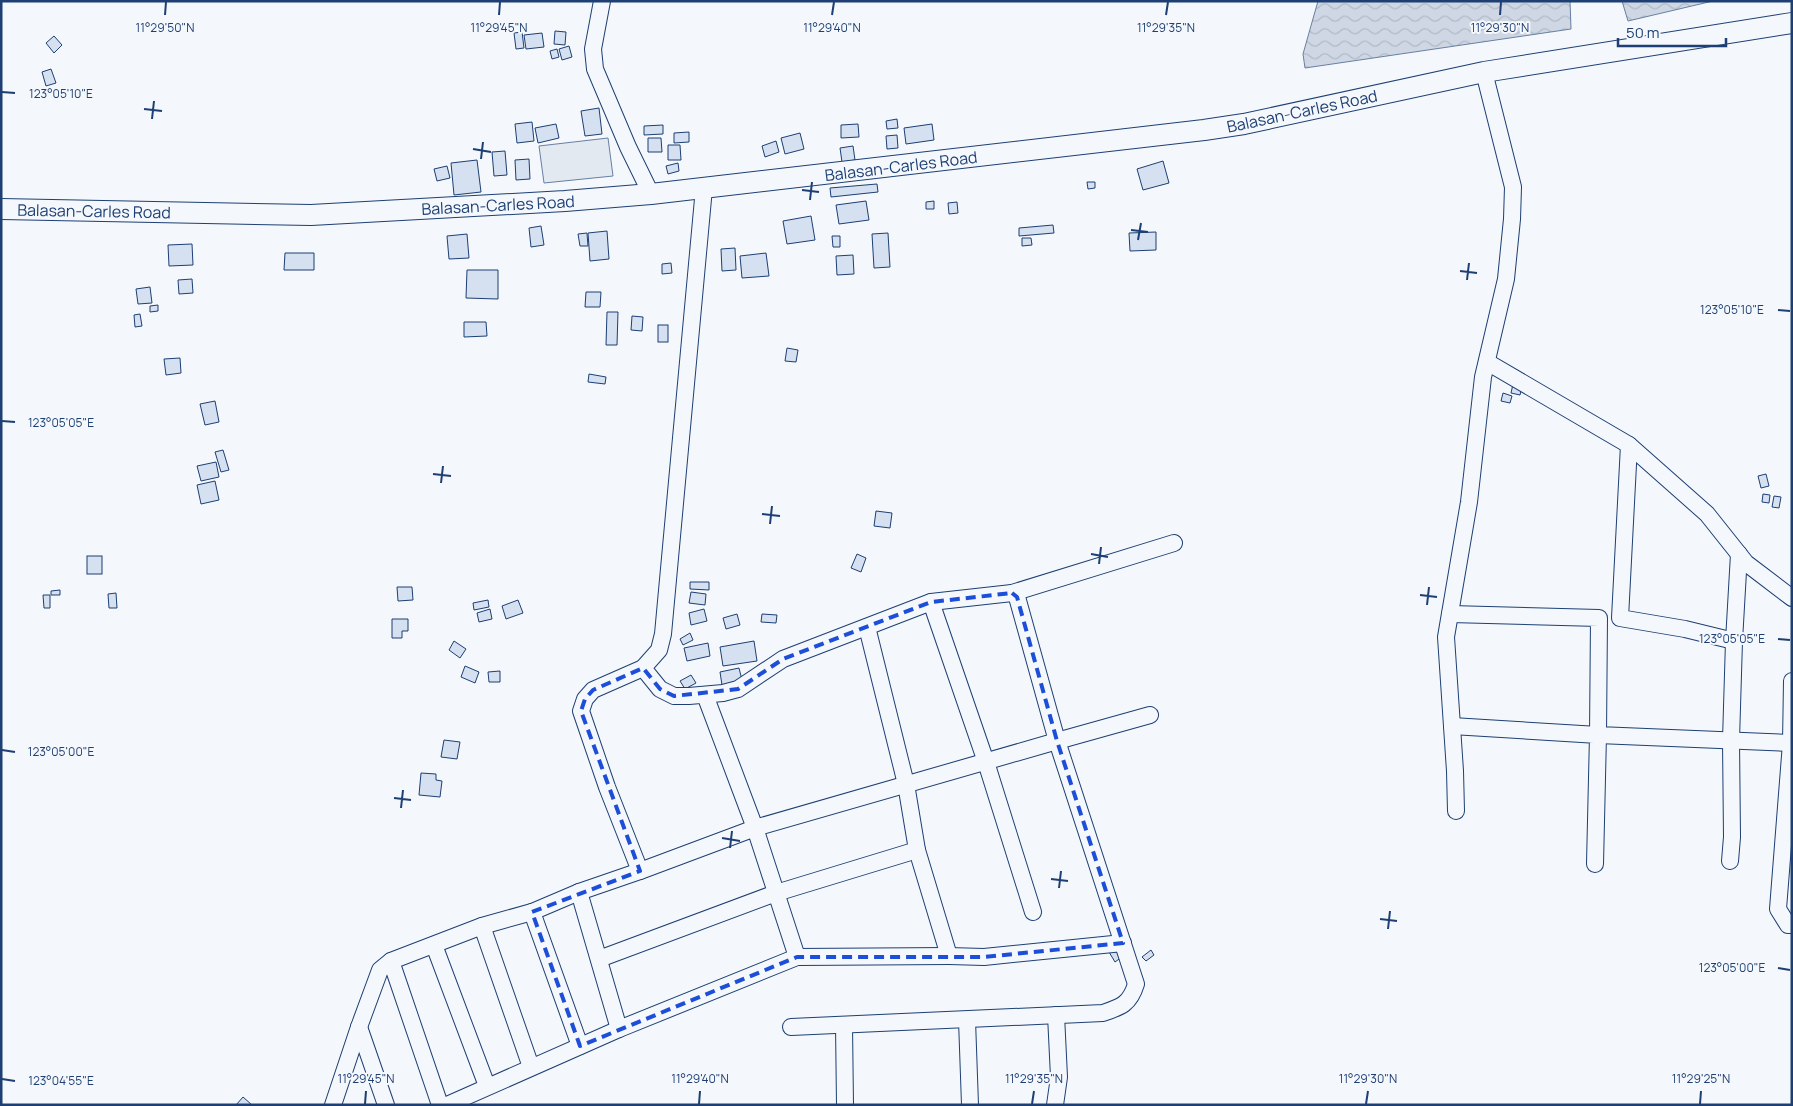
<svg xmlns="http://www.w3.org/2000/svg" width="1793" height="1106" font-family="Manrope,sans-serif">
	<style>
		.garden { fill: #e3e9f0; stroke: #687fa3 }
		.water { fill: url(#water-waves); stroke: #687fa3 }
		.building { fill: #d5e0f0; stroke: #1d3f73 }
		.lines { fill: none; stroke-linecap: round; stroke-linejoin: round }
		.minor-casing { stroke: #1d3f73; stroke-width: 18 }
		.major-casing { stroke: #1d3f73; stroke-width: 22 }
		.minor { stroke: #f4f7fb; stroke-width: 16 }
		.major { stroke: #f4f7fb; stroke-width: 20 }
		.marked { fill: none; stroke: #1d4ed8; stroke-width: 4; stroke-dasharray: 10 6; stroke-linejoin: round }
		.ticks { fill: none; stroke: #1d3f73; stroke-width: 2 }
		.labels { text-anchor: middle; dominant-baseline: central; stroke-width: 4; stroke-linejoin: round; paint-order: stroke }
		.street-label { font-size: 16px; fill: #1d3f73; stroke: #f4f7fb }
		.ticks-label { font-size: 12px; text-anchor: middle; fill: #1d3f73; stroke: #f4f7fb; stroke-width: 4; stroke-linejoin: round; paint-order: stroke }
	</style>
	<defs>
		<pattern id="water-waves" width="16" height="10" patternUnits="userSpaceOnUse" patternTransform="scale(1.25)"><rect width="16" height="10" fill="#cfd7e4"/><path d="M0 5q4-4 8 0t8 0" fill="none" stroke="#b1bac7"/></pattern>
	</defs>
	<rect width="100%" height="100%" fill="#f4f7fb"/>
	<!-- garden -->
	<polygon class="garden" points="608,138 613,176 544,183 539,146"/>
	<!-- water -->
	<g class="water">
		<polygon points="1318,1 1570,1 1571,29 1305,68 1303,54"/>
		<polygon points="1622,1 1713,1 1628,21"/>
	</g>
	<!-- building -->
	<g class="building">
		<polygon points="555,31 566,32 565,45 554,44"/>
		<polygon points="522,32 524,48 516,49 514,33"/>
		<polygon points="542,33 544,47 526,49 524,35"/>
		<polygon points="54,36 62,45 54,53 46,43"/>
		<polygon points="569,46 572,57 562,60 559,49"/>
		<polygon points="557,49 559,57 552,59 550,51"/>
		<polygon points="51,69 56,83 46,86 42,72"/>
		<polygon points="599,108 602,134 585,136 581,111"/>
		<polygon points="897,119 898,128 887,129 886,121"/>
		<polygon points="532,122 534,141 517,143 515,124"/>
		<polygon points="556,124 559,138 538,143 535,128"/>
		<polygon points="858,124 859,137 841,138 841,125"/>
		<polygon points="932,124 934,140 906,144 904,128"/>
		<polygon points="663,125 663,134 644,135 644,126"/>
		<polygon points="689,132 689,142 674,143 674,133"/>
		<polygon points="800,133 804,149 785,154 781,138"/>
		<polygon points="897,135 898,148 887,149 886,136"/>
		<polygon points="648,138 661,138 662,152 648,152"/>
		<polygon points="776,141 779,152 765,157 762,146"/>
		<polygon points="668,145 680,145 681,160 668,160"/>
		<polygon points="853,146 855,160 842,162 840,148"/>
		<polygon points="505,151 507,175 494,176 492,152"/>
		<polygon points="529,159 530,179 516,180 515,160"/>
		<polygon points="477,160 481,192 454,195 451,163"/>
		<polygon points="1163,161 1169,183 1143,190 1137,169"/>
		<polygon points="678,163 679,171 668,174 666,166"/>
		<polygon points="447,166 450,178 437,181 434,169"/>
		<polygon points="1087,182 1095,182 1095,188 1088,189"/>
		<polygon points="877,184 878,192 831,197 830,188"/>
		<polygon points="866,201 869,220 839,224 836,205"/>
		<polygon points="934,201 934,209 926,209 926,202"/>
		<polygon points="957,202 958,213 949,214 948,203"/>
		<polygon points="811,216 815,240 787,244 783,221"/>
		<polygon points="1053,225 1054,233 1019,236 1019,228"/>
		<polygon points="541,226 544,245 531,247 529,228"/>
		<polygon points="607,231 609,259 590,261 588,233"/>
		<polygon points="1156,232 1156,250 1130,251 1129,233"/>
		<polygon points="587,233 588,246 580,246 578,234"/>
		<polygon points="888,233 890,267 874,268 872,234"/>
		<polygon points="467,234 469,258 449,259 447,236"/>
		<polygon points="832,236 840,236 840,247 833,247"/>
		<polygon points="1022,238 1031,238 1032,245 1022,246"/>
		<polygon points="192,244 193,265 169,266 168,245"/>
		<polygon points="735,248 736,270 722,271 721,249"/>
		<polygon points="285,253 314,253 314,270 284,270"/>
		<polygon points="766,253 769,276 742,278 740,256"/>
		<polygon points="853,255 854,274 837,275 836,256"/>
		<polygon points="671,263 672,273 662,274 662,264"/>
		<polygon points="467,270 498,270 498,299 466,298"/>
		<polygon points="192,279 193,293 179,294 178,280"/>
		<polygon points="150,287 152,303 138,304 136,289"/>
		<polygon points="586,292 601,292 600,307 585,307"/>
		<polygon points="158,305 158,311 150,312 150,306"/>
		<polygon points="607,312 618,312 617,345 606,345"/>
		<polygon points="140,314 142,326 135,327 134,315"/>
		<polygon points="632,316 643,317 642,331 631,330"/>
		<polygon points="464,322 486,322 487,336 464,337"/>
		<rect x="658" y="325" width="10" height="17"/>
		<polygon points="787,348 798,350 796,362 785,361"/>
		<polygon points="180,358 181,373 166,375 164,359"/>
		<polygon points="589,374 606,377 605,384 588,382"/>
		<polygon points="1513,384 1522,387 1520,395 1511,393"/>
		<polygon points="1503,393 1512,396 1510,403 1501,401"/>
		<polygon points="215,401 219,422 205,425 200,404"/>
		<polygon points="223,450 229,470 221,472 215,452"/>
		<polygon points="216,462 219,477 201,481 197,466"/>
		<polygon points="1766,474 1769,486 1761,488 1758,476"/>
		<polygon points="215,481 219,500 201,504 197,485"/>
		<polygon points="1763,494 1770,495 1769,503 1762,502"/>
		<polygon points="1774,496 1781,497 1779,508 1772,507"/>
		<polygon points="876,511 892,513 890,528 874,526"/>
		<polygon points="857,554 866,558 861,572 851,568"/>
		<rect x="87" y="556" width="15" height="18"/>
		<polygon points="690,582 709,582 709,590 690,589"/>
		<polygon points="397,587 412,587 413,600 398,601"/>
		<polygon points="60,590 60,595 51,595 51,591"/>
		<polygon points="691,592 706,594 705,605 689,603"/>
		<polygon points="116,593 117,608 109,608 108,594"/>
		<polygon points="43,595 50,595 50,608 44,608"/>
		<polygon points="488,600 489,607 474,610 473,603"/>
		<polygon points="518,600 523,613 506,619 502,606"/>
		<polygon points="490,609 492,619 479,622 477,613"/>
		<polygon points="704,609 707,621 691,625 689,613"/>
		<polygon points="737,614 740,625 726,629 723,618"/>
		<polygon points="762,614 777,615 776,623 761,622"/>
		<polygon points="392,619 408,619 408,631 402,631 402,638 392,638"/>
		<polygon points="690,633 693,640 683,645 680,639"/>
		<polygon points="454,641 466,649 460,658 449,650"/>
		<polygon points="754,641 757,661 723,666 720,647"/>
		<polygon points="708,643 710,656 687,661 684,648"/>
		<polygon points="465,666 479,672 475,683 461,677"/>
		<polygon points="739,668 742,680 722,685 720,672"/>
		<polygon points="500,671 500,682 489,682 488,672"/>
		<polygon points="691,675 696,683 685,689 680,681"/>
		<polygon points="444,740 460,742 457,759 441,757"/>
		<polygon points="421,773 436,774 436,780 442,781 440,797 419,795"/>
		<polygon points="1116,948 1122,957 1115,962 1109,952"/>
		<polygon points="1151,950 1154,955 1146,961 1142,957"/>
		<polygon points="243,1097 252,1105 236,1105"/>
	</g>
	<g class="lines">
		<defs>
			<g id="minor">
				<polyline points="602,1 593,49 595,69 628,147 651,194"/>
				<polyline points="1487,362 1629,445 1707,514 1746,563 1792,598"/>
				<polyline points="1629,445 1620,618 1685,629 1734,641 1739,554"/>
				<polyline points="1012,593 1174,543"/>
				<polyline points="931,602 986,762 1033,912"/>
				<polyline points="1450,614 1599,618 1598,735 1792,743"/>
				<polyline points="867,627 906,784 917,850 949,956 984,957 1123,943"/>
				<polyline points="643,668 660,689 674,696 689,696 723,693 738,689 783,659 931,602 1012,593 1017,597 1057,741 755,828 705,695"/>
				<polyline points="1792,681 1791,743 1778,909 1788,925 1792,925"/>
				<polyline points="1452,726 1598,735 1595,864"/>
				<polyline points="1456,811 1455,771 1446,637 1469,502 1483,377 1506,279 1512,219 1513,187 1484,72"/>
				<polyline points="1730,861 1732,837 1731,740 1734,641"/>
				<polyline points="579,892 619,1029"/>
				<polyline points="532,912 580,1046"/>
				<polyline points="482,926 531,1067"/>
				<polyline points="434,945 487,1086"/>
				<polyline points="797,957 949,956"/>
				<polyline points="599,959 776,893 917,850"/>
				<polyline points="391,961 440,1105"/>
				<polyline points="967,1020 970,1105"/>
				<polyline points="844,1025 845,1105"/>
				<polyline points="359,1027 386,1105"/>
				<path d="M791 1027 1103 1013C1121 1007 1130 1004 1136 984L1057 741 1150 715"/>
				<polyline points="333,1105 359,1027 380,970 391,961 482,926 532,912 579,892 640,871 607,787 581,711 585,699 593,690 643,668 659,650 663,634 704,188"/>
				<polyline points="447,1105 619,1029 797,957 755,828 640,871"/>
				<polyline points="1055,1105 1059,1077 1056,1015"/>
			</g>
			<polyline id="major" points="1,209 311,215 565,201 651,194 1204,130 1244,124 1484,72 1792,23"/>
		</defs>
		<!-- minor casing -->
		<use href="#minor" class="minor-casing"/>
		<!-- major casing -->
		<use href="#major" class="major-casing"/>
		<!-- minor -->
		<use href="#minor" class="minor"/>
		<!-- major -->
		<use href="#major" class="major"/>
	</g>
	<!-- marked area -->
	<path class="marked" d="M1012 593 1017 597 1057 741 1123 943 984 957H797L580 1046 532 912 640 871 581 711 585 699 593 690 643 668 660 689 674 696 738 689 783 659 931 602Z"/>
	<!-- ticks -->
	<path class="ticks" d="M165 15 166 2M499 15 500 2M832 15 834 2M1166 15 1168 2M1500 15 1501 2M2 92 15 93M144 109 162 111M152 119 154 101M473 149 491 152M481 159 483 142M802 190 819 192M810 200 812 182M1131 230 1148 232M1138 240 1141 223M1460 271 1477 273M1467 280 1469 263M1778 310 1790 311M2 421 15 422M433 474 451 476M441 483 443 466M762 514 780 516M770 524 772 506M1091 554 1108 557M1099 564 1101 547M1420 595 1437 597M1427 605 1429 587M1778 639 1790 640M2 750 15 752M394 798 411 800M401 808 403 790M722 838 740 841M730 848 732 831M1051 879 1068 881M1059 888 1061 871M1380 919 1397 921M1388 929 1390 911M1778 968 1790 970M2 1079 15 1081M365 1104 366 1091M699 1104 700 1091M1032 1104 1034 1091M1366 1104 1368 1091M1700 1104 1701 1091"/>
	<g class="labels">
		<!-- street labels -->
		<g class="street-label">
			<text transform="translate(1302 111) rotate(-12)">Balasan-Carles Road</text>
			<text transform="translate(901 166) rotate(-7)">Balasan-Carles Road</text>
			<text transform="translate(498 205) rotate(-3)">Balasan-Carles Road</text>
			<text transform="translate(94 211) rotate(1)">Balasan-Carles Road</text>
		</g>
	</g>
	<g class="ticks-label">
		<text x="165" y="32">11°29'50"N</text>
		<text x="499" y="32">11°29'45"N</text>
		<text x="832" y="32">11°29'40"N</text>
		<text x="1166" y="32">11°29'35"N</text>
		<text x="1500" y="32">11°29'30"N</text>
		<text x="61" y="98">123°05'10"E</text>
		<text x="1732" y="314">123°05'10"E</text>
		<text x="61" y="427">123°05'05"E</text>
		<text x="1732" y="643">123°05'05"E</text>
		<text x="61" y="756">123°05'00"E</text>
		<text x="1732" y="972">123°05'00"E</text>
		<text x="366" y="1083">11°29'45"N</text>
		<text x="700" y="1083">11°29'40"N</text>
		<text x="1034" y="1083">11°29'35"N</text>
		<text x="1368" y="1083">11°29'30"N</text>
		<text x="1701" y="1083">11°29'25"N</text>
		<text x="61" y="1085">123°04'55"E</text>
	</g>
	<!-- border -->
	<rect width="1793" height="1106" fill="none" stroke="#1d3f73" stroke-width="5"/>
	<!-- scale -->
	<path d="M1618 38v8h108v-8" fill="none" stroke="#1d3f73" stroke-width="2.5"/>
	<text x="1626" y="38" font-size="15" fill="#1d3f73" stroke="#f4f7fb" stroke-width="4" paint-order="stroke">50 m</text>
</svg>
